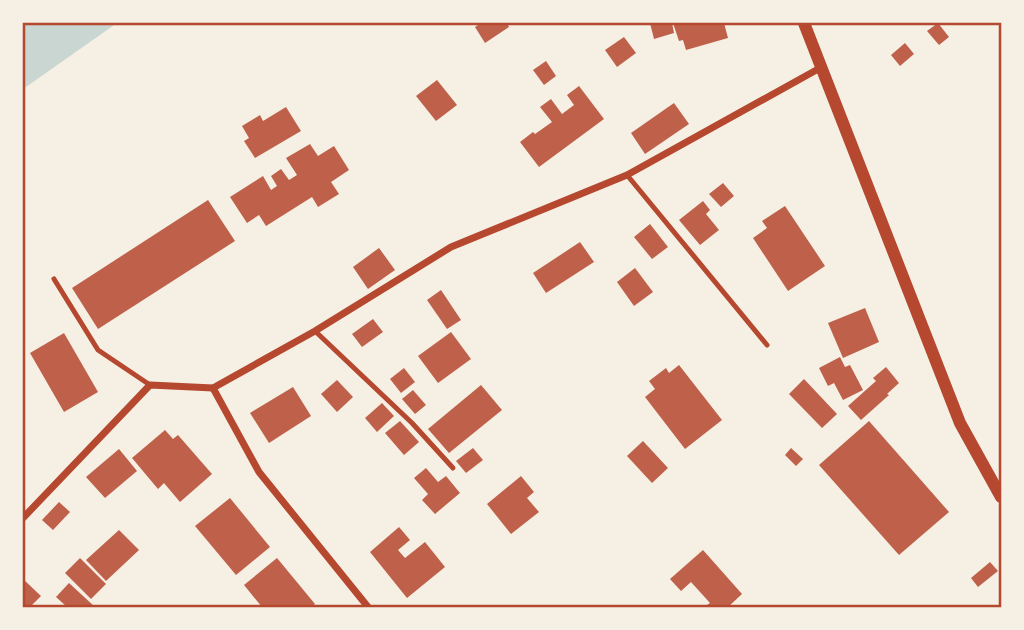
<svg xmlns="http://www.w3.org/2000/svg" width="1024" height="630" font-family="'Sofia Sans Condensed',sans-serif">
	<style>
		.water { fill: #c9d6d2 }
		.building { fill: #bf614a }
		.lines { fill: none; stroke-linecap: round; stroke-linejoin: round }
		.service { stroke: #b5482f; stroke-width: 5 }
		.minor { stroke: #b5482f; stroke-width: 7 }
		.tertiary { stroke: #b5482f; stroke-width: 12 }
		.neatline { fill: none; stroke: #b5482f; stroke-width: 2.5 }
	</style>
	<rect width="100%" height="100%" fill="#f6efe4"/>
	<!-- water -->
	<polygon class="water" points="23,23 117,23 23,89"/>
	<!-- building -->
	<g class="building">
		<polygon points="481,23 507,23 509,27 485,43 475,27"/>
		<polygon points="650,23 672,23 674,33 654,39"/>
		<polygon points="673,23 724,23 728,38 686,50 683,40 679,41"/>
		<polygon points="938,23 949,37 939,45 927,31"/>
		<polygon points="624,37 636,53 617,67 605,50"/>
		<polygon points="905,43 914,54 900,66 891,55"/>
		<polygon points="546,61 556,76 544,85 533,70"/>
		<polygon points="437,80 457,105 436,121 416,96"/>
		<polygon points="579,86 604,119 539,167 520,142 533,132 535,134 552,122 540,107 551,99 562,114 574,105 567,95"/>
		<polygon points="674,103 689,124 645,154 631,133"/>
		<polygon points="286,107 301,131 255,158 244,141 249,138 242,126 260,115 263,121"/>
		<polygon points="310,144 318,156 334,146 349,170 331,182 339,194 318,207 312,197 266,226 259,215 247,223 230,197 263,176 271,190 277,186 271,176 281,169 289,180 297,175 286,158"/>
		<polygon points="723,183 734,196 721,207 709,194"/>
		<polygon points="208,200 235,241 98,329 72,288"/>
		<polygon points="703,201 710,210 706,214 719,230 700,245 679,220"/>
		<polygon points="785,206 825,266 788,291 753,238 767,228 762,221"/>
		<polygon points="650,224 668,247 652,259 634,237"/>
		<polygon points="580,242 594,262 546,293 533,273"/>
		<polygon points="379,248 395,270 368,289 353,267"/>
		<polygon points="635,268 653,292 634,306 617,282"/>
		<polygon points="441,290 461,320 447,329 427,300"/>
		<polygon points="865,308 879,342 843,358 828,323"/>
		<polygon points="373,319 383,332 362,347 352,334"/>
		<polygon points="451,332 471,359 438,383 418,356"/>
		<polygon points="64,333 98,392 64,412 30,353"/>
		<polygon points="840,357 845,367 850,365 863,390 843,400 834,383 828,386 819,368"/>
		<polygon points="679,365 722,420 685,449 645,397 655,389 649,381 666,368 669,373"/>
		<polygon points="886,367 899,383 887,394 889,395 861,420 848,406 876,381 873,378"/>
		<polygon points="404,368 415,382 401,393 390,379"/>
		<polygon points="804,379 837,414 822,428 789,394"/>
		<polygon points="337,380 353,397 337,412 321,394"/>
		<polygon points="481,385 502,410 449,453 428,429"/>
		<polygon points="293,387 311,416 269,443 250,413"/>
		<polygon points="413,390 426,405 415,414 402,399"/>
		<polygon points="382,403 394,416 377,432 365,418"/>
		<polygon points="400,421 419,442 404,455 385,433"/>
		<polygon points="869,421 949,512 899,555 819,465"/>
		<polygon points="165,430 173,439 178,435 212,474 180,502 164,483 158,489 132,458"/>
		<polygon points="643,441 668,468 652,483 627,456"/>
		<polygon points="473,448 483,460 466,473 456,461"/>
		<polygon points="791,448 803,459 796,466 785,455"/>
		<polygon points="119,449 137,471 105,498 86,477"/>
		<polygon points="426,468 438,482 446,476 460,493 435,514 422,500 428,494 414,478"/>
		<polygon points="521,476 534,492 527,498 539,512 511,534 487,504"/>
		<polygon points="230,498 270,547 236,575 195,526"/>
		<polygon points="59,502 70,512 53,530 42,520"/>
		<polygon points="399,527 410,540 398,550 405,558 425,542 445,567 407,598 370,552"/>
		<polygon points="119,530 139,550 106,581 86,560"/>
		<polygon points="703,550 742,594 728,607 704,607 710,603 691,582 681,591 670,579"/>
		<polygon points="80,558 106,584 91,599 65,573"/>
		<polygon points="277,558 315,604 311,607 262,607 244,585"/>
		<polygon points="990,562 998,571 978,587 971,578"/>
		<polygon points="23,579 41,596 30,607 23,607"/>
		<polygon points="69,583 95,607 67,607 56,597"/>
	</g>
	<g class="lines">
		<!-- service -->
		<g class="service">
			<polyline points="627,175 767,345"/>
			<polyline points="54,279 98,350 150,385"/>
			<polyline points="315,331 412,423 453,468"/>
		</g>
		<!-- minor -->
		<g class="minor">
			<polyline points="213,388 259,472 368,607"/>
			<polyline points="23,518 150,385 213,388 315,331 451,247 627,175 820,68"/>
		</g>
		<!-- tertiary -->
		<polyline class="tertiary" points="804,23 960,423 1001,497"/>
	</g>
	<!-- border -->
	<rect width="1024" height="630" fill="none" stroke="#f6efe4" stroke-width="49"/>
	<rect x="24" y="24" width="976" height="582" class="neatline"/>
</svg>
